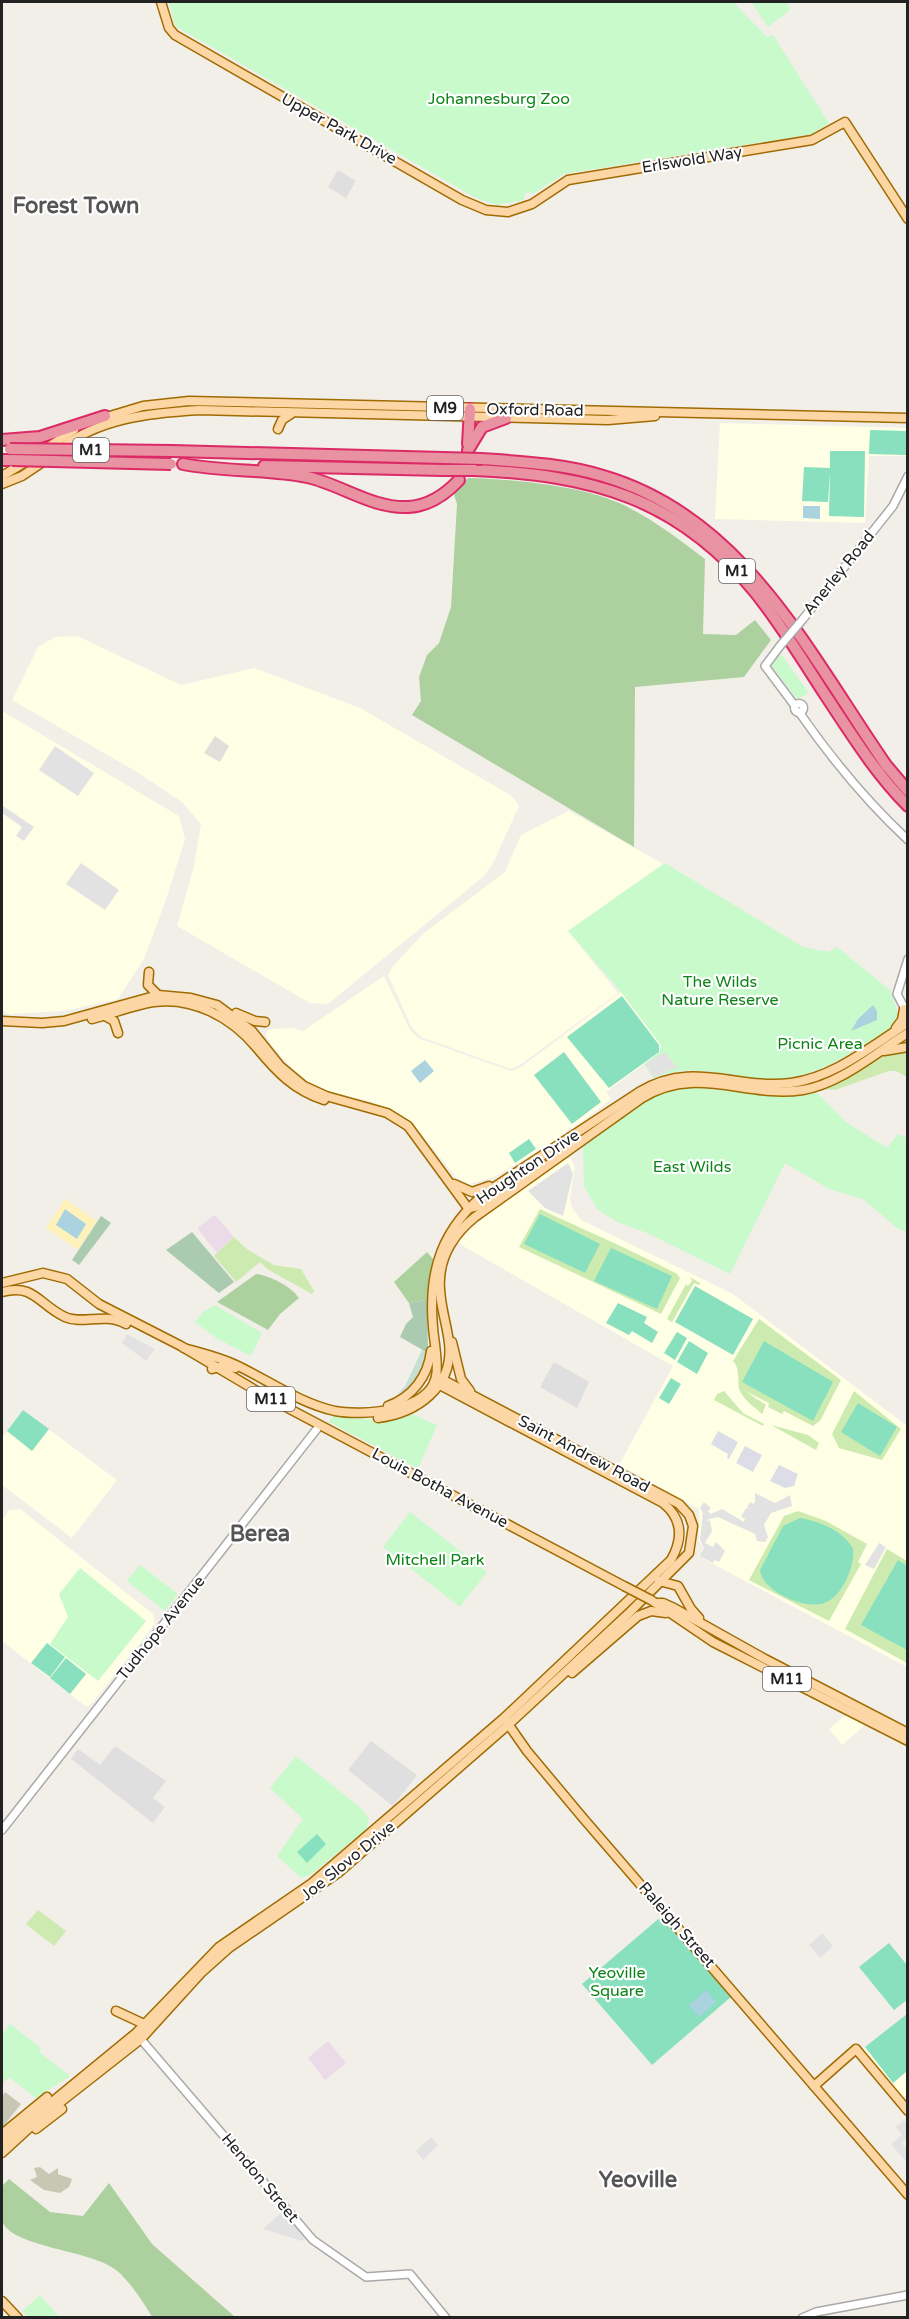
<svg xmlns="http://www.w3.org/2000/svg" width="909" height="2319" font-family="'Varela Round',sans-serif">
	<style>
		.residential { fill: #e0dfdf }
		.industrial { fill: #ebdbe8 }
		.education { fill: #ffffe5 }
		.airport { fill: #e1dfda }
		.construction { fill: #c7c7b4 }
		.grass { fill: #cdebb0 }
		.forest { fill: #add19e }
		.wetland { fill: #c6e0d4 }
		.sand { fill: #fff1ba }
		.cemetery { fill: #aacbaf }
		.park { fill: #c8facc }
		.pitch { fill: #88e0be }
		.parking { fill: #e2e2e2 }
		.plaza { fill: #dddde8 }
		.water { fill: #aad3df }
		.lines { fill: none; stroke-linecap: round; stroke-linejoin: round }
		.minor-casing { stroke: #a9a9a9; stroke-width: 10 }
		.major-casing { stroke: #a06b00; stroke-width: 11 }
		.highway-casing { stroke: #dc2a67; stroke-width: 14 }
		.minor { stroke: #fff; stroke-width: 7 }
		.major { stroke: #fcd6a4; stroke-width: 8 }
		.highway { stroke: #e892a2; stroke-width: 10 }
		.minor-bridge-casing { stroke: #a9a9a9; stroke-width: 10; stroke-linecap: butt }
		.major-bridge-casing { stroke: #a06b00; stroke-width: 11; stroke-linecap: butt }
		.highway-bridge-casing { stroke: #dc2a67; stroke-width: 14; stroke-linecap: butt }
		.minor-bridge { stroke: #fff; stroke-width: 7 }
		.major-bridge { stroke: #fcd6a4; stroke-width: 8 }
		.highway-bridge { stroke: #e892a2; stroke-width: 10 }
		.labels { text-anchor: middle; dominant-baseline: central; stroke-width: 4.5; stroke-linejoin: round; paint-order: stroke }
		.shield { fill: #fff; stroke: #646464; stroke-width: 1.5 }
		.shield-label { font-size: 15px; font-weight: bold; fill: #222 }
		.park-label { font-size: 16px; fill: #0c8416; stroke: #fff }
		.street-label { font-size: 16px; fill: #222; stroke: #fff }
		.district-label { font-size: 22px; font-weight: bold; fill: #555; stroke: #fff }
	</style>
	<rect width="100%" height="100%" fill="#f2efe9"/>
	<!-- residential -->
	<g class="residential">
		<polygon points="338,170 356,181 346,198 328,187"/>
		<polygon points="554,1362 589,1382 577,1408 540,1387"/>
		<polygon points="371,1741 417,1775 393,1806 348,1770"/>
		<polygon points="115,1746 166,1781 153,1798 165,1807 153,1823 71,1759 78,1749 100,1765"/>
	</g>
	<!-- industrial -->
	<g class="industrial">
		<polygon points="215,1215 234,1237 217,1253 197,1228"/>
		<polygon points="328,2041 346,2063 325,2080 308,2058"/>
	</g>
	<!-- education -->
	<g class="education">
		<polygon points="720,423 907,428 907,456 869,456 865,523 715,519"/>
		<polygon points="77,636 181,685 254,668 360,708 512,796 519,806 492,865 484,876 328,1004 310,1003 177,926 194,866 201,824 182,802 137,772 12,700 38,647 55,637"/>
		<polygon points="2,711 179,816 185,839 167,897 144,959 118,999 64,1011 10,1014 2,1011"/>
		<polygon points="569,811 663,864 568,931 618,993 520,1065 511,1069 421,1037 412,1028 388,975 393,966 424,933 505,872 521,835"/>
		<polygon points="384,976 410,1030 418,1038 511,1071 521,1067 621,992 661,1045 660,1052 606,1092 611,1099 572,1129 569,1127 564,1135 562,1133 560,1138 494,1177 469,1184 456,1177 410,1121 373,1102 316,1088 301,1079 269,1042 266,1033 269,1029 293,1028 303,1031"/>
		<polygon points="566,1158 571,1159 575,1167 570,1198 572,1208 581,1220 733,1294 907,1426 907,1667 698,1556 703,1548 699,1541 699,1509 619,1465 673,1366 456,1242 488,1214"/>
		<polygon points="23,1410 117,1480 72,1538 2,1485 2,1438"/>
		<polygon points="20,1509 153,1614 155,1624 90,1706 85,1706 2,1641 2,1520 9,1510"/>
		<polygon points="846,1715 865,1725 842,1745 829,1729"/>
		<polygon points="907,2014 907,2094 900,2099 862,2050"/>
	</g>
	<!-- airport -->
	<polygon class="airport" points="215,736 229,746 220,762 204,753"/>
	<!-- construction -->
	<g class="construction">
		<polygon points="5,2092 21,2104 2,2128 2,2097"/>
		<polygon points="40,2167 49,2174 58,2168 58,2174 72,2179 69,2187 60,2193 44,2190 30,2180 37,2177 34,2168"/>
	</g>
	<!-- grass -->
	<g class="grass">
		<polygon points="907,1050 907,1077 896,1071 889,1071 835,1090 820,1089 884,1056"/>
		<path d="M540 1209C586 1231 632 1250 677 1274L680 1278 661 1314 519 1247Z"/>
		<polygon points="234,1237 248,1250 274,1265 301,1269 314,1291 312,1294 267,1269 260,1262 236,1282 214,1256"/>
		<polygon points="690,1277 700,1283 699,1285 694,1283 672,1322 687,1332 667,1319 686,1284 688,1286 692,1281"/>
		<path d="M759 1319 841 1380 820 1421 813 1426 784 1411 782 1414 768 1407 769 1403 745 1391 766 1405 762 1414C754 1407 743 1399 739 1389 737 1382 741 1370 733 1361Z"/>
		<polygon points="724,1391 743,1413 764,1424 763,1426 714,1400 717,1394"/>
		<polygon points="854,1391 901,1429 882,1460 839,1448 832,1434"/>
		<polygon points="771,1425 808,1435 819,1443 816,1450"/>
		<polygon points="798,1511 826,1521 867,1544 858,1562 861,1564 829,1621 749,1580 784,1516"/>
		<polygon points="887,1549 907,1561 907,1663 845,1629"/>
		<polygon points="38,1910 66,1931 54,1946 26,1924"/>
	</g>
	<!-- forest -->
	<g class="forest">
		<path d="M468 478C510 479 578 485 617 502 649 516 677 538 705 559L703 634 736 635 755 620 771 640 744 677 635 687 634 847 412 715 421 701 419 677 427 655 439 643 451 607 457 504 454 495Z"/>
		<polygon points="427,1252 433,1259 427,1300 409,1303 394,1282"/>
		<path d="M256 1274C269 1275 292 1287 299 1298L280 1314 268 1330 217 1302Z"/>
		<path d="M9 2179 50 2212 83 2216 109 2183 152 2244 235 2317H152C144 2303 129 2280 116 2270 91 2250 16 2248 3 2223 0 2214 1 2196 2 2186Z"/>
	</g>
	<!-- wetland -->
	<path class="wetland" d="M422 1350 428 1353C421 1375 412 1389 393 1400L405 1386Z"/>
	<!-- sand -->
	<polygon class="sand" points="65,1199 97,1221 78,1250 46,1228"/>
	<!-- cemetery -->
	<g class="cemetery">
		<polygon points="101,1216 111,1223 79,1265 72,1260"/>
		<polygon points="192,1232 234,1282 219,1293 166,1250"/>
		<polygon points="427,1300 428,1353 400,1337 406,1324 413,1317 409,1303"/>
	</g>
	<!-- park -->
	<g class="park">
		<polygon points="169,2 736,2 736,5 767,37 773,35 829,123 812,134 726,148 720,146 719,149 564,174 533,194 528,192 524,195 524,200 497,205 476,198 175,26"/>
		<polygon points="755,2 787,2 790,10 768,27 752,3"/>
		<polygon points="781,654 809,693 797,699 771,665"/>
		<path d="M665 863 803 947 829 952 837 947 890 990 900 1019 893 1027C857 1048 824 1075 781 1079 738 1083 696 1058 654 1079L644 1064 660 1052 661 1045 621 992 568 931Z"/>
		<polygon points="684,1087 767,1094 814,1090 846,1122 887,1148 898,1134 907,1138 907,1232 897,1228 863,1199 829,1189 785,1163 730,1274 647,1233 617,1222 597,1209 584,1186 583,1147 646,1100 658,1094"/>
		<polygon points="215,1305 262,1333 251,1356 216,1338 195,1322 203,1312"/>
		<polygon points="410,1413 437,1425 418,1469 329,1422 333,1416 385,1421"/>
		<polygon points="410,1512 487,1572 460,1607 383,1547"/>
		<polygon points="140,1565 178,1594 165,1611 127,1581"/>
		<polygon points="80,1568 146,1621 98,1681 50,1644 68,1617 59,1594"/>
		<polygon points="296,1756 362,1809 369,1819 366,1830 310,1875 301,1878 277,1856 303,1819 270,1788"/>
		<polygon points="10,2024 41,2048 39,2052 70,2076 36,2098 9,2077 2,2085 2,2034"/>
		<polygon points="40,2295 59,2317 28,2317 22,2311"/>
	</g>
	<!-- pitch -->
	<g class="pitch">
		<polygon points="870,430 906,431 906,455 869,454"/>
		<polygon points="830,451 865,451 864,517 829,516 830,472 828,502 802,501 804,467 830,468"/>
		<polygon points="622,996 659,1045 659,1052 609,1088 567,1037"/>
		<polygon points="564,1052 601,1102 572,1124 534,1075"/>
		<polygon points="529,1139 536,1149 515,1163 509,1153"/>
		<polygon points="540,1214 600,1244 585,1273 524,1244"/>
		<polygon points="611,1248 672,1276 657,1309 594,1281"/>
		<polygon points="695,1286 753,1319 733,1355 675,1322"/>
		<polygon points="618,1303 647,1317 644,1323 658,1332 652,1343 632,1331 629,1335 606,1323"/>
		<polygon points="677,1332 687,1338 675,1360 664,1353"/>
		<polygon points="689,1341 708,1353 697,1374 677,1362"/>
		<polygon points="764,1341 833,1382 813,1421 742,1382"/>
		<polygon points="671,1378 681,1384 669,1404 659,1398"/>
		<polygon points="858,1403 897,1427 880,1456 841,1432"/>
		<polygon points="23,1410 49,1429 32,1451 7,1431"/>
		<path d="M800 1518C819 1521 844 1531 853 1549 854 1560 851 1570 846 1580 841 1590 834 1600 824 1603 804 1610 762 1591 760 1570L783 1526Z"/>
		<polygon points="898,1560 907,1566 907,1650 861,1625"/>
		<polygon points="47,1643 65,1657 50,1677 31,1663"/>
		<polygon points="66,1658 86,1674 70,1694 50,1678"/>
		<polygon points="317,1834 326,1844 307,1863 297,1852"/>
		<polygon points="663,1915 732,1996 652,2065 582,1984"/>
		<polygon points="889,1943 907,1965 907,2000 894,2010 859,1967"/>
		<polygon points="907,2014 907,2071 893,2083 865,2047"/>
	</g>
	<!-- parking -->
	<g class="parking">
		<polygon points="55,746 94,773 78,796 39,770"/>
		<polygon points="3,806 34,827 24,841 16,836 22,827 2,813"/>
		<polygon points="81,863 119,890 105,910 66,884"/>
		<polygon points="665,1052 677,1067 654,1078 645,1064"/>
		<polygon points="568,1163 573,1174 563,1216 545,1208 528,1191"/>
		<polygon points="127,1334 155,1349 146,1361 122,1343"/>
		<polygon points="755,1493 775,1503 790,1495 792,1506 771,1513 764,1525 768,1537 765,1542 757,1541 755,1534 718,1517 706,1520 710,1521 712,1531 705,1543 713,1547 716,1542 725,1551 719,1562 715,1560 713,1563 699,1556 704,1548 700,1540 703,1513 700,1508 704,1502 711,1508 708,1511 711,1514 722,1509 744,1522 745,1519 741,1517 746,1508 750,1509 747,1507 750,1502 753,1504 755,1502"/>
		<polygon points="879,1543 886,1547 874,1569 865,1565"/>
		<polygon points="822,1933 833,1946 820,1958 809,1945"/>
		<polygon points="904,2120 907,2124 907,2139 902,2143 907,2149 907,2163 891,2144 902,2135 896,2127"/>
		<polygon points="431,2137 438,2145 423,2160 416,2151"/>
		<polygon points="283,2211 306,2238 302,2241 263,2229"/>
	</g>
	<!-- plaza -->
	<g class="plaza">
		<polygon points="718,1431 738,1442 729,1459 727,1458 728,1454 711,1444"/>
		<polygon points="745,1446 762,1455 753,1472 736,1463"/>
		<polygon points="779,1465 798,1474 794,1486 785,1488 770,1481"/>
	</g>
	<!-- water -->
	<g class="water">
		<polygon points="803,506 820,506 820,519 803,518"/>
		<polygon points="873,1005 877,1011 877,1020 851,1031 858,1019"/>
		<polygon points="425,1060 434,1071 420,1083 411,1071"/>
		<polygon points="65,1209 86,1224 77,1239 56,1225"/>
		<polygon points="706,1990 716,2002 699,2017 689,2005"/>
	</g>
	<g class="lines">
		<defs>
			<g id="minor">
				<polyline points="803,619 893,506 908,476"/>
				<polyline points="780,646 765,666 795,706"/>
				<circle cx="799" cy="708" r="4.5"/>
				<path d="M799 712C831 758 867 802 908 840"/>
				<polyline points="908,959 897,994 908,1015"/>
				<polyline points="2,1830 320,1425"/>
				<polyline points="139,2037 313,2240 366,2277 410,2274 446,2318"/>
				<polyline points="802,2318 816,2312 908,2295"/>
			</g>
			<g id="major">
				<polyline points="161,2 169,28 175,35 462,200 486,210 508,212 532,204 568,180 812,140 845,122 908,219"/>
				<polyline points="100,419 143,406 189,401 908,418"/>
				<polyline points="278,429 282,420 291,414"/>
				<path d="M59 450C98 418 150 413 199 410L608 420 655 416"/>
				<polyline points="42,451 74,430"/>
				<polyline points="2,476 29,460"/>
				<polyline points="2,484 22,476 46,460"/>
				<polyline points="149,972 148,985 158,995"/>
				<polyline points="236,1013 255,1021 265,1022"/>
				<polyline points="105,1016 114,1021 118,1033"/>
				<path d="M92 1019C112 1014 133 1005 154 1002 193 997 231 1017 256 1047 276 1071 293 1090 324 1100"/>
				<polyline points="2,1021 42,1023 64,1021 158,995 191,998 217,1005 252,1031 280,1066 304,1086 326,1096 387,1113 408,1126 468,1208"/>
				<polyline points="896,1028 902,1020 904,1009"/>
				<polyline points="884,1051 908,1047"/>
				<polyline points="454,1184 472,1192 489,1186"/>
				<path d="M469 1208C490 1207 520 1174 542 1165"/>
				<polyline points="2,1283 43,1273 67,1279 99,1304 181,1346 267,1397 624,1586"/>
				<path d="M2 1292C34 1283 39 1305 65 1317 83 1325 104 1312 126 1324"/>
				<polyline points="452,1342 461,1379 470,1391"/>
				<path d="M184 1348C201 1353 219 1357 236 1365 268 1380 299 1403 335 1411 362 1416 428 1412 436 1377 439 1363 434 1342 433 1327 428 1270 442 1228 488 1191L639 1092C693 1059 736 1090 791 1083 835 1077 871 1046 908 1023"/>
				<polyline points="212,1369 223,1366 235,1368"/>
				<path d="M388 1406C412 1397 428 1377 431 1351"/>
				<path d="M378 1418C417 1413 454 1387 449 1343 447 1323 438 1300 440 1279 441 1254 456 1232 475 1217L642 1098C697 1064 746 1099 803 1090 842 1083 875 1053 908 1033"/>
				<polyline points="659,1581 678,1586 691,1609 699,1618"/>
				<polyline points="651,1600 713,1642 908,1741"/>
				<polyline points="657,1603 663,1603 674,1608 765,1659 908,1733"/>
				<polyline points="572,1673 638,1616 651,1611 666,1613"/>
				<polyline points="506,1721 527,1751 583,1818 908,2195"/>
				<polyline points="116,2011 144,2024"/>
				<polyline points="814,2086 856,2049 908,2111"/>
				<polyline points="36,2129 62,2109"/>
				<polyline points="2,2134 47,2097"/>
				<path d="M2 2143 136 2033 219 1947 312 1883 504 1718 671 1560C683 1539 683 1519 663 1503L434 1382"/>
				<polyline points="2,2153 39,2119 141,2039 201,1973 229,1948 338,1873 508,1725 628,1614 689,1553 693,1526 689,1515 679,1504 436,1376"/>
				<polyline points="2,2301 18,2318"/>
			</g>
			<g id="highway">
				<polyline points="2,440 40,437 105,416"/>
				<polyline points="468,444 470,409"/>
				<polyline points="468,450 482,427 506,418"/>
				<polyline points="172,451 443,458"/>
				<path d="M482 459C523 462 564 464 603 476 744 517 809 654 886 765L908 791"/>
				<polyline points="2,460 12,460"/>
				<path d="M183 464C224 472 266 469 307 477 340 484 373 509 408 507 429 506 445 495 459 480"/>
				<polyline points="264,466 443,470"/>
				<path d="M474 470C591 475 677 497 755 592 780 623 802 659 824 693 850 732 875 773 908 806"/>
			</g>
		</defs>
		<!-- minor casing -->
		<use href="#minor" class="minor-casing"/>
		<!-- major casing -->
		<use href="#major" class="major-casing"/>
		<!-- highway casing -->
		<use href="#highway" class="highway-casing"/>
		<!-- minor -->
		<use href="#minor" class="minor"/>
		<!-- major -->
		<use href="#major" class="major"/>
		<!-- highway -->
		<use href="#highway" class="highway"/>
		<defs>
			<polyline id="minor-bridge" points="780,646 803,619"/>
			<polyline id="major-bridge" points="624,1586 651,1600"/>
			<g id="highway-bridge">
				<polyline points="10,449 172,451"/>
				<polyline points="443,458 482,459"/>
				<polyline points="12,460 171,464"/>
				<polyline points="443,470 474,470"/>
			</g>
		</defs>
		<!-- minor-bridge casing -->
		<use href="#minor-bridge" class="minor-bridge-casing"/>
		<!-- major-bridge casing -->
		<use href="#major-bridge" class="major-bridge-casing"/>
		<!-- highway-bridge casing -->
		<use href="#highway-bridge" class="highway-bridge-casing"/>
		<!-- minor-bridge -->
		<use href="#minor-bridge" class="minor-bridge"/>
		<!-- major-bridge -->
		<use href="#major-bridge" class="major-bridge"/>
		<!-- highway-bridge -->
		<use href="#highway-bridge" class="highway-bridge"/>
	</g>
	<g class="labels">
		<!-- shield labels -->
		<g class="shield">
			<rect x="427" y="396" width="36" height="24" rx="4.5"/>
			<rect x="73" y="438" width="36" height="24" rx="4.5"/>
			<rect x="719" y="559" width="36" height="24" rx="4.5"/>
			<rect x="247" y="1387" width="48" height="24" rx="4.5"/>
			<rect x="763" y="1667" width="48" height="24" rx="4.5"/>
		</g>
		<g class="shield-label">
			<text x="445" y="408">M9</text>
			<text x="91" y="450">M1</text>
			<text x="737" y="571">M1</text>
			<text x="271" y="1399">M11</text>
			<text x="787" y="1679">M11</text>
		</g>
		<!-- park labels -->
		<g class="park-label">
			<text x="499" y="99">Johannesburg Zoo</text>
			<text x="720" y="982">The Wilds<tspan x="720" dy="18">Nature Reserve</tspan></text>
			<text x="820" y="1044">Picnic Area</text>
			<text x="692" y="1167">East Wilds</text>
			<text x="435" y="1560">Mitchell Park</text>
			<text x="617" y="1973">Yeoville<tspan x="617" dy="18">Square</tspan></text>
		</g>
		<!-- street labels -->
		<g class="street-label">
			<text transform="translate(339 129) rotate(29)">Upper Park Drive</text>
			<text transform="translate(692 160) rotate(-9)">Erlswold Way</text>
			<text transform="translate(535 410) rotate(1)">Oxford Road</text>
			<text transform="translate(839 573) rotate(-51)">Anerley Road</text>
			<text transform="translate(528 1167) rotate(-34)">Houghton Drive</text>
			<text transform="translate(584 1454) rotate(28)">Saint Andrew Road</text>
			<text transform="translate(440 1488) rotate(28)">Louis Botha Avenue</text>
			<text transform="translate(161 1628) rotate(-51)">Tudhope Avenue</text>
			<text transform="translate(348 1861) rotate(-39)">Joe Slovo Drive</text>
			<text transform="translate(677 1925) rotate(49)">Raleigh Street</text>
			<text transform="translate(260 2178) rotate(50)">Hendon Street</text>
		</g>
		<!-- district labels -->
		<g class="district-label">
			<text x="76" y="206">Forest Town</text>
			<text x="260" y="1534">Berea</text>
			<text x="638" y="2180">Yeoville</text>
		</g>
	</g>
	<!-- border -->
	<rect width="909" height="2319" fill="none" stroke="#222222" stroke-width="6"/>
</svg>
